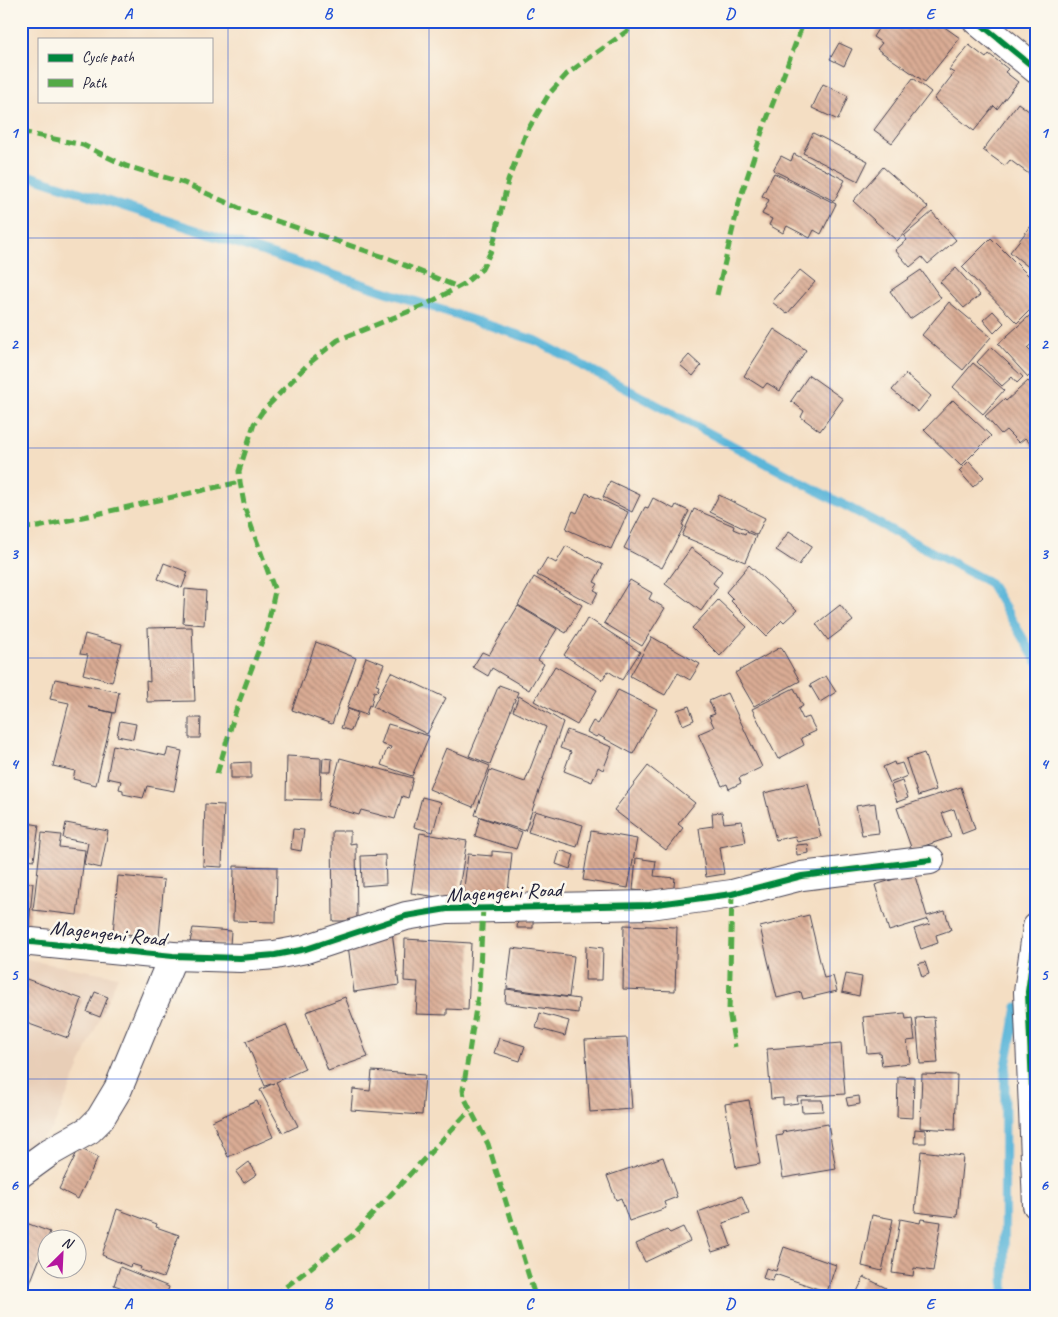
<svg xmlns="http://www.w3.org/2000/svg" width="1058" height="1317" font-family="Caveat,sans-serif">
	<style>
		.built { fill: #e8ceb7 }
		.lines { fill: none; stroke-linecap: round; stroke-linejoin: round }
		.stream { stroke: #5cb6d9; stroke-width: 9 }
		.building { fill: url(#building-back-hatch) }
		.street-casing { stroke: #423e4f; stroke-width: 30 }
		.street { stroke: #fff; stroke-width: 28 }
		.quiet { stroke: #53aa46; stroke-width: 5; stroke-dasharray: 10 5; stroke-linecap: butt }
		.cycleway-casing { stroke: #fbf7ec; stroke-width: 9 }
		.cycleway { stroke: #00873e; stroke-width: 6 }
		.grid { fill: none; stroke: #1d4ed8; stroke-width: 1; stroke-opacity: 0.55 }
		.labels { text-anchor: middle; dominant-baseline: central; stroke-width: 5; stroke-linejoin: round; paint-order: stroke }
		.street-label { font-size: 21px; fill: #22223b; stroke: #fbf7ec }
		.neatline { fill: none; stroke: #1d4ed8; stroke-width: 2 }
		.grid-label { font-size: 16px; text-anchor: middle; font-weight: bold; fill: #1d4ed8 }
	</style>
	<defs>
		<pattern id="building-back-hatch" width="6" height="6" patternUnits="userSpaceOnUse" patternTransform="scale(1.25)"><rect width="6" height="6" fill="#daac94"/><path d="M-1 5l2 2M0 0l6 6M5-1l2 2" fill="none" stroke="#b08c7a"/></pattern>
	</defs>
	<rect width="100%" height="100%" fill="#fbf7ec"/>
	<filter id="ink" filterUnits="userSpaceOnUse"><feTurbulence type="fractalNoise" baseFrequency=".02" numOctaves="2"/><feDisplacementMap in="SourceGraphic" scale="10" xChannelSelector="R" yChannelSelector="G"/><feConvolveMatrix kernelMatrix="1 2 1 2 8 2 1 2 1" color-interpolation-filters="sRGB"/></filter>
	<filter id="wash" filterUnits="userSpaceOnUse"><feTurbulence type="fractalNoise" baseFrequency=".0096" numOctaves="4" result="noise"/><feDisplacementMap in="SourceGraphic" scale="20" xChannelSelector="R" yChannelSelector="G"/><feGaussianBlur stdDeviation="1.12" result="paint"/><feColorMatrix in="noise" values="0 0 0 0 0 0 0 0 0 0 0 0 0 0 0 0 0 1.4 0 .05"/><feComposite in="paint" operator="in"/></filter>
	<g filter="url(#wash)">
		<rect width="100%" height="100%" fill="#f4dec3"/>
		<!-- built -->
		<polygon class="built" points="21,959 118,976 53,1128 21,1154"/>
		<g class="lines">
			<!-- stream -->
			<g class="stream">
				<polyline points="21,173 537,341 990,583 1037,662"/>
				<polyline points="1033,926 1037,906"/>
				<polyline points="1004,1296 1005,1072 1017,1007"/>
			</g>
		</g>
		<g id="blocks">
			<!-- building -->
			<g class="building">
				<polygon points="883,21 936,21 960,38 925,82 877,49 882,43 873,37"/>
				<polygon points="839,43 852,49 844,66 830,59"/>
				<polygon points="969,45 986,58 989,54 1008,69 1005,72 1018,82 997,109 994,106 974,131 934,99 954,73 949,70"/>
				<polygon points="913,78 931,92 892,143 874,130"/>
				<polygon points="823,84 848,96 838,120 812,108"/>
				<polygon points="1018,103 1037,117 1037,180 1010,160 1005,166 983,150"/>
				<polygon points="813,133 868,161 858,181 803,153"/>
				<polygon points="794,154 845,180 834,201 773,170 781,156 791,161"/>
				<polygon points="883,167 928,207 897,241 853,201"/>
				<polygon points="774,173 836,204 821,234 814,230 810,238 787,226 783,233 769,225 772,219 762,214 769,200 762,196"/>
				<polygon points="932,212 956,240 928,264 922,257 910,267 895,250 907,240 904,236"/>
				<polygon points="1035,221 1037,222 1037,274 1010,252"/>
				<polygon points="991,238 1037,284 1037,303 1017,323 962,267"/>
				<polygon points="956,268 980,295 964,308 940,282"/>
				<polygon points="800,270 815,282 787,314 772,302"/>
				<polygon points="921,270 941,298 910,319 890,291"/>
				<polygon points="949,302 991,337 963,370 922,335"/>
				<polygon points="1037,309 1037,339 1027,348 1037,358 1037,369 1028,377 998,344"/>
				<polygon points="993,311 1004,323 994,333 983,320"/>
				<polygon points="774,329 806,350 780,391 767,383 763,388 744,376"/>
				<polygon points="991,347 1023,377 1017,383 1012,377 1002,386 977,362"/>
				<polygon points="689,355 701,366 693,376 680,365"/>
				<polygon points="973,363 1004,390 983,414 953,387"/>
				<polygon points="906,374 931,396 918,412 892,390"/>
				<polygon points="809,375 843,399 820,431 801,417 804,411 791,401"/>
				<polygon points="1028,381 1037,390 1035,449 1025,438 1019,443 1006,430 1001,434 985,416 1004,399 1006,401"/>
				<polygon points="953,400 991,436 961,466 924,430"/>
				<polygon points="969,461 984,477 973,487 959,471"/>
				<polygon points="610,481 640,495 632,512 603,497"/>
				<polygon points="586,493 628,512 611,549 566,529 573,511 577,513"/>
				<polygon points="719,495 765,518 757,535 710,512"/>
				<polygon points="653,498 674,509 676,505 689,511 682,525 684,526 662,568 624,548 645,507 648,508"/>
				<polygon points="694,509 734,526 733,529 745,534 746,532 756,536 745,562 682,536"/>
				<polygon points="789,531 812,546 799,565 776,550"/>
				<polygon points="566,546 603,565 594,582 598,584 594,590 598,592 592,604 537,575 547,558 556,563"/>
				<polygon points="691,548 722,571 713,583 718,587 701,611 665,584"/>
				<polygon points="164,563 188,572 182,588 158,579"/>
				<polygon points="749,565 797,610 784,622 782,620 766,636 731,601 733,599 726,592"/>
				<polygon points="534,577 582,605 566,633 518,605"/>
				<polygon points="630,580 652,593 649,599 665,608 642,646 604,623"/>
				<polygon points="185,589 206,591 204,625 183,623"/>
				<polygon points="718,600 747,627 720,656 692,628"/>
				<polygon points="840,605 853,621 828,640 816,624"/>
				<polygon points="518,606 557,629 538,660 544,664 529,690 492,668 488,676 473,667 482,652 489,655"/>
				<polygon points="588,618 640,652 622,680 608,671 602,680 564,655"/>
				<polygon points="192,627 195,701 147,702 146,681 150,682 148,628"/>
				<polygon points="85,634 122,644 112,682 83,674 88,655 80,654"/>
				<polygon points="652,637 700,664 690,680 678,673 665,695 630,676"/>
				<polygon points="316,642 356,658 332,724 292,710"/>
				<polygon points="781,647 800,681 754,706 735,673"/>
				<polygon points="366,657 384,664 376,685 379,686 377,692 374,691 371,706 369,705 366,715 347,708"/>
				<polygon points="555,666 597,690 577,725 534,701"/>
				<polygon points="391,672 446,698 427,734 373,707"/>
				<polygon points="826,676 836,692 820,702 810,685"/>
				<polygon points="55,679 119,692 115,713 88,707 113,713 96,785 73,779 75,771 53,766 69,703 50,699"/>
				<polygon points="499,685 518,692 490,764 469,756"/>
				<polygon points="794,688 803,706 798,709 803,719 809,717 816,731 801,738 804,745 778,759 752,709"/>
				<polygon points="618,690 657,709 633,754 598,735 596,737 587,732 593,721 598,724"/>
				<polygon points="727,693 762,767 739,778 741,783 729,789 727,784 722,786 698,734 714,727 709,716 715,714 709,701"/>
				<polygon points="519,696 563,722 525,831 475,815 490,770 525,782 546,727 513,711"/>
				<polygon points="689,706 694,720 683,725 677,710"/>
				<polygon points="348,709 358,713 351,731 341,728"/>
				<polygon points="189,718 201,718 200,738 189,738"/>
				<polygon points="120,721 136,724 133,739 117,736"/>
				<polygon points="388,724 429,736 412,776 381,765 387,749 390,750 391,747 381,744"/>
				<polygon points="567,730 612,747 603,770 598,767 592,782 564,771 571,752 560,748"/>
				<polygon points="113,745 166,756 168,748 182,751 174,791 147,786 143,798 123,794 123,790 119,789 121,781 107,778"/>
				<polygon points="446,748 490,766 473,807 429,789"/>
				<polygon points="924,753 936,790 918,796 906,759"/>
				<polygon points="287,756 321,758 320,800 286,799"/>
				<polygon points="323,758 332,759 331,772 322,772"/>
				<polygon points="340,758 413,778 408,798 402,796 395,819 361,810 359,815 327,806"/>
				<polygon points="251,762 251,778 231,778 231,763"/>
				<polygon points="894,762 895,765 902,763 907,776 890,783 883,767"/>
				<polygon points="648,766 695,803 678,824 683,828 666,850 614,810"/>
				<polygon points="902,781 908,798 897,802 891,785"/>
				<polygon points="808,783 821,837 797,842 795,836 776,840 764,793"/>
				<polygon points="961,787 975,829 962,834 954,809 942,813 951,837 912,850 897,808"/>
				<polygon points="422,797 441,802 433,832 414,827"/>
				<polygon points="875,803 879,833 862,835 856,806"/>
				<polygon points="205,804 224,805 222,867 203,866"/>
				<polygon points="535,811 583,825 577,847 528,832"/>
				<polygon points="722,812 724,823 742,821 746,842 720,847 724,874 706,877 699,828 713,826 712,813"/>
				<polygon points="480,817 522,832 516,849 475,836"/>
				<polygon points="21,822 39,825 34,860 21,858"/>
				<polygon points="66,823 108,831 101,868 84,864 88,843 63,838"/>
				<polygon points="293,829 304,830 301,851 291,849"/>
				<polygon points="332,831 350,831 350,844 356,843 357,921 333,921"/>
				<polygon points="591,831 637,839 628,888 583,880"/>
				<polygon points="42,833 61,835 59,847 85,850 77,915 33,910"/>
				<polygon points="420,833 467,841 457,900 411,893"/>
				<polygon points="808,844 809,853 797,855 796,845"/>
				<polygon points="560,850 574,855 570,869 556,864"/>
				<polygon points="492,851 512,853 507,902 463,897 468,854 492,856"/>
				<polygon points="385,855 386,884 362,886 361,856"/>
				<polygon points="636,858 656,861 654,876 675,878 673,894 633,890"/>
				<polygon points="234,866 277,867 276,922 233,921"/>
				<polygon points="914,873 927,916 945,911 951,930 936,935 938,943 921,949 914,929 930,924 928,919 889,931 875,885"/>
				<polygon points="118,876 164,880 159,937 113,933"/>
				<polygon points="21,882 33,883 28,936 21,935"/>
				<polygon points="809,915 824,978 833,976 837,991 803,999 801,992 777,998 760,927"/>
				<polygon points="518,919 533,920 533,928 517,928"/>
				<polygon points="624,925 677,927 675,991 623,989"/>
				<polygon points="193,928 231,931 230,945 190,942"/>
				<polygon points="392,932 399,985 354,992 347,937"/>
				<polygon points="405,939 471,943 468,1010 447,1009 447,1015 416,1014 418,982 404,981"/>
				<polygon points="586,946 603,948 602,980 585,980"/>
				<polygon points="512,948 574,956 569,997 507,988"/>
				<polygon points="925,962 929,974 922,977 918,964"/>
				<polygon points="846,974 862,977 859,996 842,992"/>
				<polygon points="21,977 82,999 68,1038 21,1021"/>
				<polygon points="506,989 579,999 578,1013 505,1003"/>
				<polygon points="95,992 108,997 100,1017 87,1012"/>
				<polygon points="345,997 368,1057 328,1071 306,1012"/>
				<polygon points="540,1013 569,1021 565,1036 536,1028"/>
				<polygon points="905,1013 906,1019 912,1018 915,1040 907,1041 910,1063 882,1066 880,1052 867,1053 863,1017"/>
				<polygon points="934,1017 938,1063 920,1064 916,1018"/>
				<polygon points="286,1025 305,1069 276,1082 298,1126 283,1133 260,1090 274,1083 265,1086 246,1041"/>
				<polygon points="499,1038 525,1046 520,1061 494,1053"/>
				<polygon points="627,1038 632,1109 590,1112 585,1040"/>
				<polygon points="841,1043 845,1094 797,1097 798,1103 783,1105 783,1098 771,1099 767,1049"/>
				<polygon points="372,1071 425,1075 422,1115 351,1110 353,1089 370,1091"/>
				<polygon points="922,1074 957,1075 955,1130 920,1128"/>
				<polygon points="898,1076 914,1077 913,1118 897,1117"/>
				<polygon points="859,1096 860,1104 848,1106 846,1098"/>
				<polygon points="749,1100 760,1164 736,1168 725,1104"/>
				<polygon points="801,1100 822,1100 823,1111 802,1112"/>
				<polygon points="257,1101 273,1137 228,1157 212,1121"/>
				<polygon points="828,1124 836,1169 783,1178 776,1136 783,1135 782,1132"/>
				<polygon points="915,1129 926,1130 926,1143 914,1143"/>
				<polygon points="79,1148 98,1157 78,1199 59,1189"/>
				<polygon points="921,1151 963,1156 957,1217 915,1212"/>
				<polygon points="663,1157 677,1197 664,1202 666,1208 629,1221 621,1198 616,1200 607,1176"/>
				<polygon points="249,1162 257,1174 244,1183 236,1172"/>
				<polygon points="742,1196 749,1214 723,1223 731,1246 712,1252 698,1212"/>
				<polygon points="117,1209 157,1224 156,1227 179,1235 163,1278 140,1270 141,1267 131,1264 130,1267 102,1255"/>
				<polygon points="872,1215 893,1219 882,1271 862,1266"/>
				<polygon points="900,1219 920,1223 921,1219 941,1222 933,1271 914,1268 913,1276 892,1273"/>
				<polygon points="21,1221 50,1232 25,1296 21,1296"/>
				<polygon points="683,1227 690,1241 645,1262 636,1244 667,1230 670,1233"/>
				<polygon points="784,1247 836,1265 827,1292 775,1274 772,1281 763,1278 766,1268 776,1271"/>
				<polygon points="120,1267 169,1287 166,1296 145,1296 114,1285"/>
				<polygon points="864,1277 886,1288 882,1296 855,1296"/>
			</g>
		</g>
	</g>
	<g filter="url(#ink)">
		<use href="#blocks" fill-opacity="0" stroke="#423e4f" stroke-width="1"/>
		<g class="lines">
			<defs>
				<g id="street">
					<polyline points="977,21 1037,70"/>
					<polyline points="1037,927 1028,992 1037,1205"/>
					<polyline points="21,941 173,956 240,958 275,955 306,949 406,916 447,909 650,905 732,894 802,876 930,860"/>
					<polyline points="21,1173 50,1152 89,1130 100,1119 118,1089 173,956"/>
				</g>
			</defs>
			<!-- street casing -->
			<use href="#street" class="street-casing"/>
			<!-- street -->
			<use href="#street" class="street"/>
			<!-- quiet -->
			<g class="quiet">
				<polyline points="21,132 83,145 126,166 184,183 241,209 387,258 458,287"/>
				<polyline points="717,295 740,199 762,132 804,21"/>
				<polyline points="21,528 38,527 240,482"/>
				<polyline points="217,774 236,710 267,628 275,591 245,509 240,482 239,471 254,424 262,412 308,364 338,340 425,305 464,284 482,269 492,249 508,181 526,133 549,94 567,74 641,21"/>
				<polyline points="732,894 729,1011 735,1047"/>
				<polyline points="483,907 479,989 463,1090 464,1097 488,1144 535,1296"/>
				<polyline points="274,1296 353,1235 470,1110"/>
			</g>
			<defs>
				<g id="cycleway">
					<polyline points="977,21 1037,70"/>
					<polyline points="1037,927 1028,992 1037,1205"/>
					<polyline points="21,941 173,956 240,958 275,955 306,949 406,916 447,909 650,905 732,894 802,876 930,860"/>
				</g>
			</defs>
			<!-- cycleway casing -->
			<use href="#cycleway" class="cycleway-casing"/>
			<!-- cycleway -->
			<use href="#cycleway" class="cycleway"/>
		</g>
	</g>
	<!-- grid -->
	<path class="grid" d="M228 21V1296M429 21V1296M629 21V1296M830 21V1296M21 238H1037M21 448H1037M21 658H1037M21 869H1037M21 1079H1037"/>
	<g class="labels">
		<!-- street labels -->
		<g class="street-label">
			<text transform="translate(504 892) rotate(-3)">Magengeni Road</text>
			<text transform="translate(108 933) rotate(6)">Magengeni Road</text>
		</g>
	</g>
	<!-- margin -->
	<rect width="1058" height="1317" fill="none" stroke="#fbf7ec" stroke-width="55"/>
	<!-- legend -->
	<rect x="38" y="38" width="175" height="65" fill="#fbf7ec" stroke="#a4a2a5"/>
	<rect x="48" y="54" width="25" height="8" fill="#00873e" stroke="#a4a2a5"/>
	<text x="82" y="62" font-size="15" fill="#22223b">Cycle path</text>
	<rect x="48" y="79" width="25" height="8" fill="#53aa46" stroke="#a4a2a5"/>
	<text x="82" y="88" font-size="15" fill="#22223b">Path</text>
	<!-- north arrow -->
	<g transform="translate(62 1254) rotate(24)"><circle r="24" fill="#fbf7ec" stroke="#a4a2a5"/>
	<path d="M0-4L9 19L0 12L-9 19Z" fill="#b5179e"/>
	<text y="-8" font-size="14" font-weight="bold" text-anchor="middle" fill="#22223b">N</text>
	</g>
	<rect x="28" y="28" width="1002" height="1262" class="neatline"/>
	<g class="grid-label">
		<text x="128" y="19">A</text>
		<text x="328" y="19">B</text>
		<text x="529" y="19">C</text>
		<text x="730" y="19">D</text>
		<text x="930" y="19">E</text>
		<text x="14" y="138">1</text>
		<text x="1044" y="138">1</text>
		<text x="14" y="349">2</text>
		<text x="1044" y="349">2</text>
		<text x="14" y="559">3</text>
		<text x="1044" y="559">3</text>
		<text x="14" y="769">4</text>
		<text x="1044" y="769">4</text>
		<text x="14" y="980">5</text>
		<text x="1044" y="980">5</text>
		<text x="14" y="1190">6</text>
		<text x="1044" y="1190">6</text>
		<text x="128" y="1309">A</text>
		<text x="328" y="1309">B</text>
		<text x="529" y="1309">C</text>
		<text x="730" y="1309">D</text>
		<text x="930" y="1309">E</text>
	</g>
</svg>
